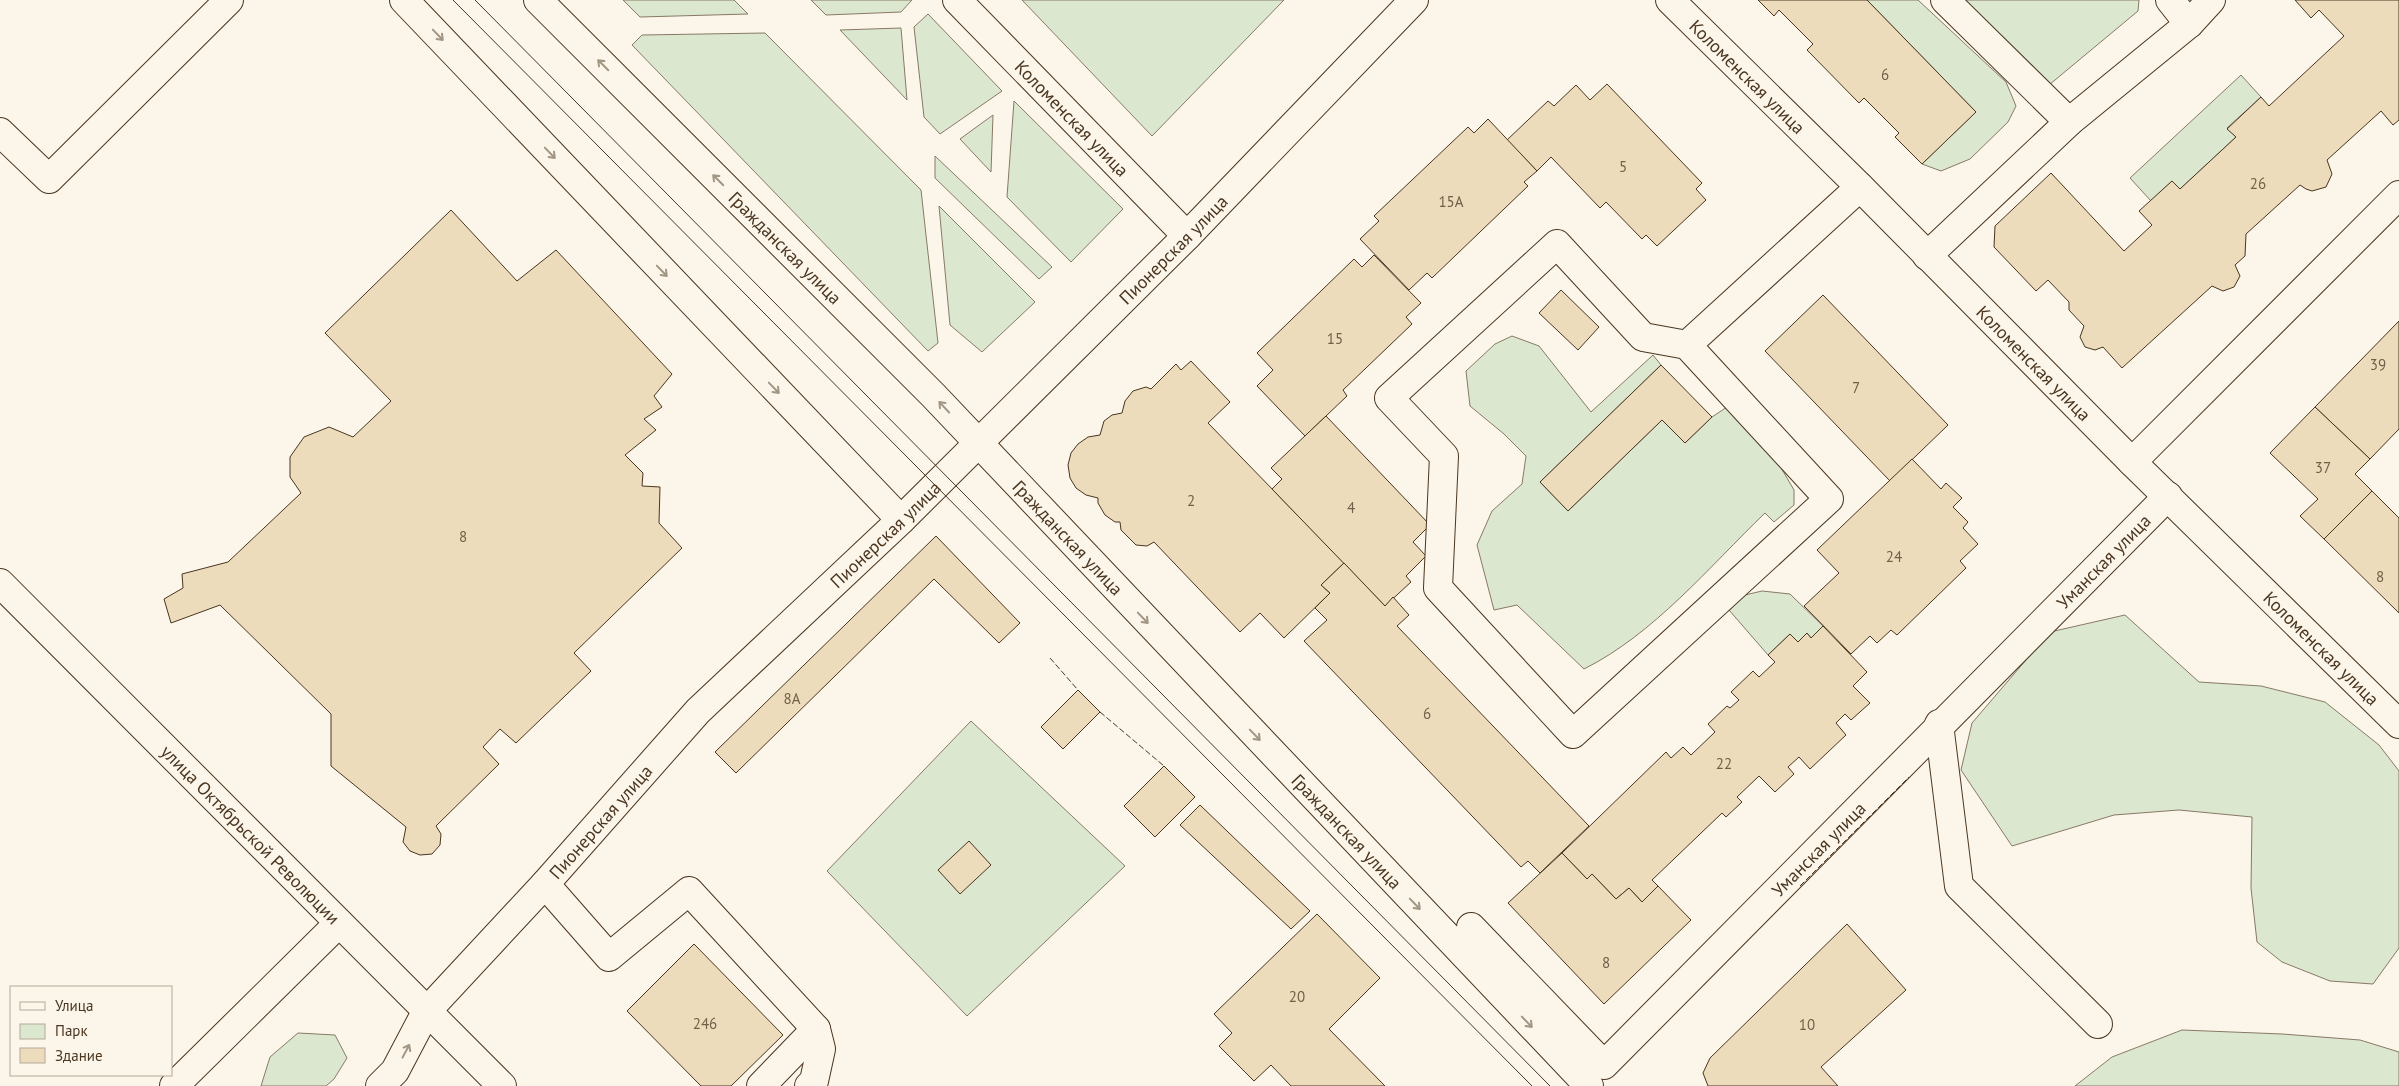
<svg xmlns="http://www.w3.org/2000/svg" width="2399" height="1086" font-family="'PT Sans',sans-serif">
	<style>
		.green { fill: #dce7d0; stroke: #887966 }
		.building { fill: #ecdcbc; stroke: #4a3520 }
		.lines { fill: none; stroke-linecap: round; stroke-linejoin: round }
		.minor-casing { stroke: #4a3520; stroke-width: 30 }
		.major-casing { stroke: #4a3520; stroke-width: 30 }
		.minor { stroke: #fbf6e9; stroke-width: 28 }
		.major { stroke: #fbf6e9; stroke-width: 28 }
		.tram { stroke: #4a3520; stroke-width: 1 }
		.fence { stroke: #4a3520; stroke-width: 1; stroke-dasharray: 6 2.5; stroke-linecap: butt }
		.oneway { stroke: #a29684 }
		.labels { text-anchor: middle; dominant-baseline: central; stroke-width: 4; stroke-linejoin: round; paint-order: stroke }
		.number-label { font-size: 15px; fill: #725f47 }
		.street-label { font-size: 18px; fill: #4a3520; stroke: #fbf6e9 }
	</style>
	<rect width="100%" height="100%" fill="#fbf6e9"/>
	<!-- green -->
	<g class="green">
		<polygon points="623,0 734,0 748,14 640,17"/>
		<polygon points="811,0 912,0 901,12 826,15"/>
		<polygon points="1022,0 1284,0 1152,136"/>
		<polygon points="1867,0 1918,0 2006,82 2016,106 2008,122 1970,159 1941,171 1922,164 1976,112"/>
		<polygon points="1962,0 2139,0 2138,11 2049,85"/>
		<polygon points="928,14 1002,91 940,134 924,117 914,27"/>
		<polygon points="901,28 907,100 840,30"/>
		<polygon points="765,33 921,190 938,343 928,351 632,45 642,35"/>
		<polygon points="2241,75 2261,97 2227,128 2236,137 2180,189 2172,181 2151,201 2130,178"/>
		<polygon points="1014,101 1123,209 1071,262 1007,197"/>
		<polygon points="993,115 991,172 960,139"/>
		<polygon points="935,156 1052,267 1039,279 935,178"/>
		<polygon points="939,206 1035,302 982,352 950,325"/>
		<path d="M1512 336 1539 346 1591 412 1653 355 1661 365 1540 482 1568 511 1662 420 1685 443 1712 417 1727 407 1780 466 1794 490V505L1774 522 1765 513C1709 567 1654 634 1584 669L1517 605 1494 610 1477 545 1492 511 1522 484 1526 456 1504 434 1470 406 1466 371 1495 344Z"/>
		<polygon points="1762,591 1790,594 1823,626 1811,638 1807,633 1798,642 1790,634 1768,655 1729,610 1745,595"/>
		<polygon points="2125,615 2199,682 2261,686 2325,702 2379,745 2399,771 2399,948 2373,984 2330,981 2282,962 2257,942 2251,888 2252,817 2179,810 2114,815 2012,846 1961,770 1972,723 2050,632"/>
		<polygon points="971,721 1125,866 967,1016 827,871"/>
		<polygon points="2182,1030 2282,1034 2360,1040 2399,1052 2399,1086 2075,1086 2112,1057"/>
		<polygon points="298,1033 335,1035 347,1058 334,1079 326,1086 261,1086 270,1057"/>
	</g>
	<!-- building -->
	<g class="building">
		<polygon points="1758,0 1867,0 1976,112 1922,164 1895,137 1899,133 1864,98 1859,103 1807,50 1813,44 1779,10 1774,16"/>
		<polygon points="2295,0 2399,0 2399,120 2393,125 2381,111 2327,160 2332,174 2326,187 2312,191 2306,189 2300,185 2246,234 2245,256 2235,265 2240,276 2234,287 2223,291 2212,286 2122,368 2103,347 2095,350 2085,347 2080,337 2084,326 2069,310 2069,302 2048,280 2036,291 1994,247 1995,226 2051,173 2124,251 2152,225 2139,211 2172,181 2180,189 2236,137 2227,129 2261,97 2269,106 2344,36 2319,10 2311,18"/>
		<polygon points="1607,84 1702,183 1696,189 1706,200 1657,246 1646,235 1642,239 1606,202 1600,208 1551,157 1537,171 1507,140 1548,101 1554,106 1576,85 1590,100"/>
		<polygon points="1488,119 1537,171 1524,182 1528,186 1432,278 1427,273 1409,290 1360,239 1379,221 1374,216 1468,127 1474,133"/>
		<polygon points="451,210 517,281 556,250 672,374 654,396 662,407 644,419 656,430 625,455 643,473 642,486 660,487 659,523 682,548 574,653 591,671 516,743 500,729 483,747 499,764 436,826 441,834 440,845 432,854 420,855 410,851 403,842 406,827 331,766 331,714 220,605 171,623 164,599 183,588 182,574 228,562 301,493 290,477 290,457 304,437 329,427 353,437 391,401 325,333"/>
		<polygon points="1374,255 1421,303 1406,317 1412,324 1343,390 1347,396 1305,436 1257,386 1273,370 1257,353 1354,259 1362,267"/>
		<polygon points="1561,290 1599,327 1578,350 1539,313"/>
		<polygon points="1823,295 1948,425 1890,481 1765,351"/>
		<polygon points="2399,321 2399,429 2370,459 2315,407"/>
		<polygon points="1191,361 1230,402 1208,423 1344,563 1321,585 1330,593 1284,638 1260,613 1240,632 1154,542 1147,546 1136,545 1121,530 1120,522 1115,522 1105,515 1098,503 1098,498 1086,495 1076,488 1070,478 1068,465 1071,453 1078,444 1088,437 1100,435 1104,421 1112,415 1122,413 1125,401 1133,391 1146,387 1151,389 1176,364 1181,370"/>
		<polygon points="1661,365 1712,417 1685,443 1662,420 1568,511 1540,482"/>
		<polygon points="2315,407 2370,459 2355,474 2372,491 2324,539 2300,516 2318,499 2270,453"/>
		<polygon points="1326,416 1430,525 1413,542 1426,556 1406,576 1411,582 1385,606 1272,489 1282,479 1271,468"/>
		<polygon points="1912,459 1941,489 1946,483 1962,498 1953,507 1968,522 1963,528 1978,544 1960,561 1966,568 1897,635 1891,630 1877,643 1870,636 1851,654 1804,606 1839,573 1817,550"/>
		<polygon points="2372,491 2399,518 2399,613 2324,539"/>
		<polygon points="936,536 1020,623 999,643 934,579 736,773 715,752"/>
		<polygon points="1344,563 1385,606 1393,597 1409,615 1397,626 1589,826 1540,873 1528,861 1521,867 1304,641 1327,620 1315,608 1330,593 1321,585"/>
		<polygon points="1823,626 1867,672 1853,686 1870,703 1851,720 1845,714 1836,723 1846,735 1810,769 1799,757 1788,767 1794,774 1775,792 1759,776 1737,797 1742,802 1726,817 1722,813 1652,880 1658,886 1642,902 1629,888 1616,899 1592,874 1587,879 1562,853 1666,752 1671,758 1683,747 1691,755 1715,732 1708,724 1727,706 1730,708 1739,700 1731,692 1753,671 1759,677 1775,662 1768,655 1790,634 1798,642 1807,633 1811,638"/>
		<polygon points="1078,690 1100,712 1063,749 1041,727"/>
		<polygon points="1164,766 1195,797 1155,837 1124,806"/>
		<polygon points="1200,805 1310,911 1291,929 1180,825"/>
		<polygon points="969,841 991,865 960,894 938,870"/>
		<polygon points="1562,853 1587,879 1592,874 1616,899 1629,888 1642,902 1658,886 1691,920 1604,1004 1508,903"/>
		<polygon points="1317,914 1380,978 1329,1029 1385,1086 1291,1086 1271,1065 1254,1081 1219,1046 1232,1033 1214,1014"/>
		<polygon points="1847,924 1906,990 1821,1067 1838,1086 1708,1086 1703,1073 1710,1058"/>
		<polygon points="694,944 783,1035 731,1086 701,1086 627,1011"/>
	</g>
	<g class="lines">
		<defs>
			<g id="minor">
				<polyline points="404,0 901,520"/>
				<path id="s1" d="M538 0 933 395 1589 1086"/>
				<path id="s2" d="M957 0 1187 236"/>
				<path id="s3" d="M1670 0 1860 187 2132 462 2399 724"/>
				<polyline points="2170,0 2189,24"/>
				<polyline points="2069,122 2189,24 2211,0"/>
				<polyline points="0,132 49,179 229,0"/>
				<polyline points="1927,256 2069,122 1945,0"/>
				<polyline points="1687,345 1643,337 1557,244 1389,398 1444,456 1438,588 1573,734 1829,499 1687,345 1860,187"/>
				<polyline points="2132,462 2399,195"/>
				<polyline points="1939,724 1959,886 2098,1024"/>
				<polyline points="545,884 609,957 689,891 816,1029 821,1049 814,1081 809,1086"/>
				<path id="s4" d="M1471 927 1604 1065 2168 496"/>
				<polyline points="174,1086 339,923"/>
				<path id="s5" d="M380 1086 395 1071 426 1012 545 884 698 711 901 520 1187 236 1414 0"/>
				<polyline points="761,1086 816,1029"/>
			</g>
			<g id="major">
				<path id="s6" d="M0 583 502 1086"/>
			</g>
		</defs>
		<!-- minor casing -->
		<use href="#minor" class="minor-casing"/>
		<!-- major casing -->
		<use href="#major" class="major-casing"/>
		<!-- minor -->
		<use href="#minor" class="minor"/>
		<!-- major -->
		<use href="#major" class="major"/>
		<!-- tram -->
		<g class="tram">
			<polyline points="453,0 1532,1086"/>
			<polyline points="475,0 1550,1086"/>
		</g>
		<!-- fence -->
		<g class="fence">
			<polyline points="1050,658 1078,690"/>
			<polyline points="1100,712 1164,766"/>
			<polyline points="1800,886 1909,777"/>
		</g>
	</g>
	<!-- one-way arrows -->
	<defs><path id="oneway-shaft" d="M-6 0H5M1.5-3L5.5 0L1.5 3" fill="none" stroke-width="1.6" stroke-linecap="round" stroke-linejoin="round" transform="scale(1.25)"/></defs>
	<g class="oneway">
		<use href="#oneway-shaft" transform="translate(438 35) rotate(46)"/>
		<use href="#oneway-shaft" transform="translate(603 65) rotate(-135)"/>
		<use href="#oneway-shaft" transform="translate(550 153) rotate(46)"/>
		<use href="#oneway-shaft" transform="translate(718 180) rotate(-135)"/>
		<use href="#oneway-shaft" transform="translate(662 271) rotate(46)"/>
		<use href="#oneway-shaft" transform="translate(774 388) rotate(46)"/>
		<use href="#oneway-shaft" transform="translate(944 407) rotate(-133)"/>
		<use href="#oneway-shaft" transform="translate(1143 618) rotate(46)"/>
		<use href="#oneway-shaft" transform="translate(1255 735) rotate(46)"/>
		<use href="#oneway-shaft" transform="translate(1415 904) rotate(46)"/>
		<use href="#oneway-shaft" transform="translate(1527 1022) rotate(46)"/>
		<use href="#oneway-shaft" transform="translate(406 1051) rotate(-62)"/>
	</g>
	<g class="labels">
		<!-- number labels -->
		<g class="number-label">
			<text x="1885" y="74">6</text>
			<text x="1623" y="166">5</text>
			<text x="2258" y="183">26</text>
			<text x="1451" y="201">15А</text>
			<text x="1335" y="338">15</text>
			<text x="2378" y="364">39</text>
			<text x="1856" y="387">7</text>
			<text x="2323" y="467">37</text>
			<text x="1191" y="500">2</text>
			<text x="1351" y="507">4</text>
			<text x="463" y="536">8</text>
			<text x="1894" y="556">24</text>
			<text x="2380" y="576">8</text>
			<text x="792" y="698">8А</text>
			<text x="1427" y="713">6</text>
			<text x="1724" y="763">22</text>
			<text x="1606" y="962">8</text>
			<text x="1297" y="996">20</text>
			<text x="705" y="1023">246</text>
			<text x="1807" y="1024">10</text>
		</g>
		<!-- street labels -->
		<g class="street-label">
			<text stroke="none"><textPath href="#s3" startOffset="109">Коломенская улица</textPath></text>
			<text stroke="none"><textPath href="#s2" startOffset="165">Коломенская улица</textPath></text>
			<text stroke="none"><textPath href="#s1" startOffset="350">Гражданская улица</textPath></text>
			<text stroke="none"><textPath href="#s5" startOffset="1156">Пионерская улица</textPath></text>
			<text stroke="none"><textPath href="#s3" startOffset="514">Коломенская улица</textPath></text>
			<text stroke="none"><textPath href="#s5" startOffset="751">Пионерская улица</textPath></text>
			<text stroke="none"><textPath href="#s1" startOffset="755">Гражданская улица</textPath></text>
			<text stroke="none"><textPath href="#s4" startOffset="901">Уманская улица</textPath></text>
			<text stroke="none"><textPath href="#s3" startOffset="919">Коломенская улица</textPath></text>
			<text stroke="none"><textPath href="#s5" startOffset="346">Пионерская улица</textPath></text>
			<text stroke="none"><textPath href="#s1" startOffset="1160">Гражданская улица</textPath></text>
			<text stroke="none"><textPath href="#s6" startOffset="355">улица Октябрьской Революции</textPath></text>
			<text stroke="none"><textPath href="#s4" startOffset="496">Уманская улица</textPath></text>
		</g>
	</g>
	<!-- legend -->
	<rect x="10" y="986" width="162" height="90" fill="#fbf6e9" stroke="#b4a999"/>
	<rect x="20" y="1002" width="25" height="8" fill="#fbf6e9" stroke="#b4a999"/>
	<text x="55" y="1011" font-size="15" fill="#4a3520">Улица</text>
	<rect x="20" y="1024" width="25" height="15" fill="#dce7d0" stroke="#b4a999"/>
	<text x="55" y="1036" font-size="15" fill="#4a3520">Парк</text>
	<rect x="20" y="1048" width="25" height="15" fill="#ecdcbc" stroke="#b4a999"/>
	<text x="55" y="1061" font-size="15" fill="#4a3520">Здание</text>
</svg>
